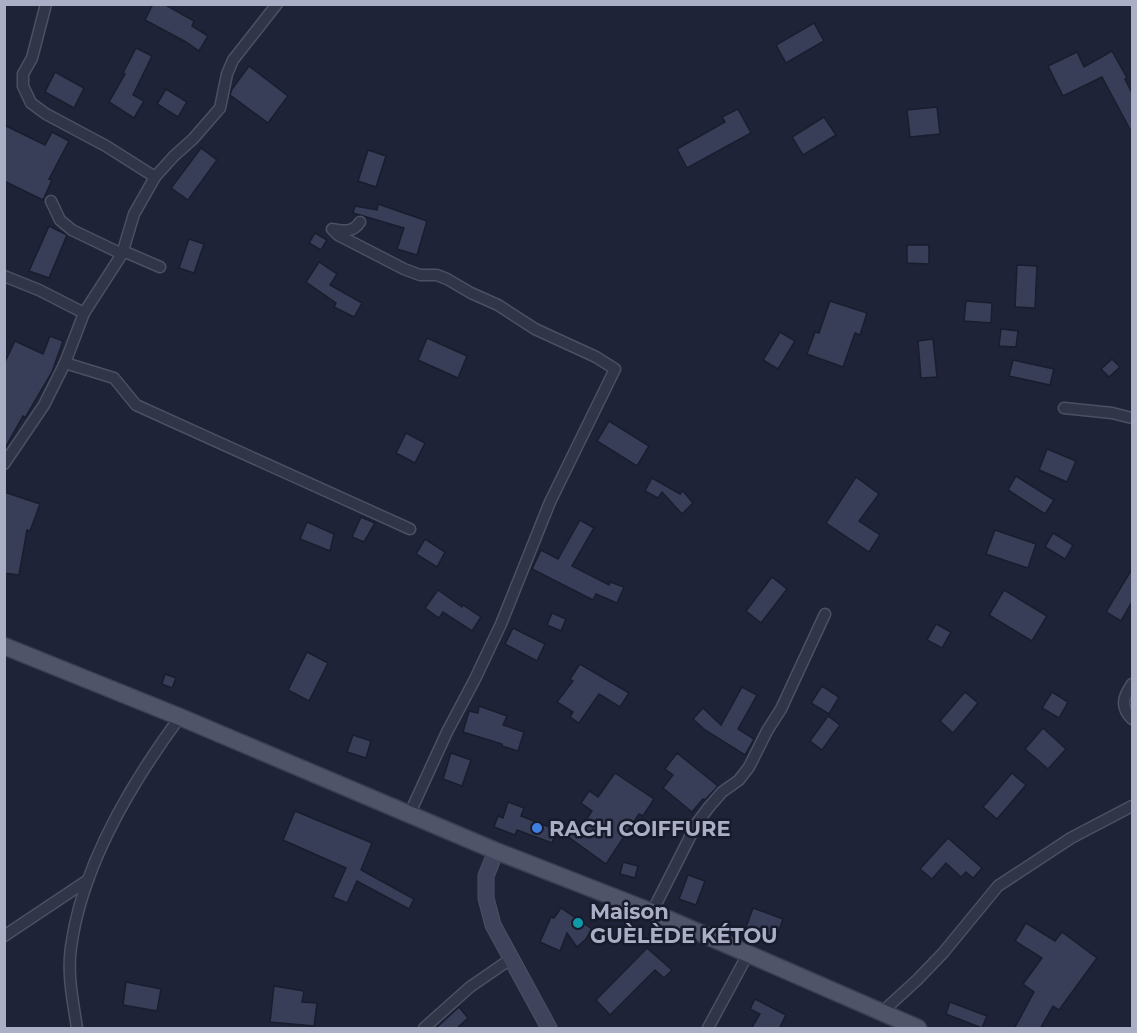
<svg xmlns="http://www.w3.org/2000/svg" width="1137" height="1033" font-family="Montserrat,sans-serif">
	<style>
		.building { fill: #393e58; stroke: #191d2e; stroke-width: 1.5 }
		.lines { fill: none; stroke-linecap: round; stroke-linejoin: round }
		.street-casing { stroke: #4c5063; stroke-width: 13 }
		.secondary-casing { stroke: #4c5063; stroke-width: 17 }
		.primary-casing { stroke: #3b3f52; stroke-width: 19 }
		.street { stroke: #313548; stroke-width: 10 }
		.secondary { stroke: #3f435c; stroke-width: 15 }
		.primary { stroke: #4f5469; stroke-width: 16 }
		.shop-dot { fill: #3f7fe0; stroke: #171b2c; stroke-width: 2 }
		.culture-dot { fill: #0f9aa8; stroke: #171b2c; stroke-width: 2 }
		.labels { text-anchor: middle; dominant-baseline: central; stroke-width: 5; stroke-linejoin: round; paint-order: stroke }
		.poi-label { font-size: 21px; font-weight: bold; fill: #abafc5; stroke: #171b2c; text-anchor: start }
	</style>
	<rect width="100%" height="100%" fill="#1e2338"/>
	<!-- building -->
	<g class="building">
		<polygon points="153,4 164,4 194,21 192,26 208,36 199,51 186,42 145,20"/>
		<polygon points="814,23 824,41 786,63 776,45"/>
		<polygon points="136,48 152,56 133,95 144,101 134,118 109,102 125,74 123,73"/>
		<polygon points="1112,51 1127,78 1125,79 1132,93 1132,133 1102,77 1063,96 1048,66 1077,52 1084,67"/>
		<polygon points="249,66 288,96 268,123 230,95 232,89"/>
		<polygon points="55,72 84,88 74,108 45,92"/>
		<polygon points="166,89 187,102 178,117 157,104"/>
		<polygon points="937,107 940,134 910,137 907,110"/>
		<polygon points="738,109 751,133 687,168 677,149 725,122 722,117"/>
		<polygon points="824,117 836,135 803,155 792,137"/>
		<polygon points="4,125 45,145 52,132 69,141 49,179 52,180 43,200 4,181"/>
		<polygon points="201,148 217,160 188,200 171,188"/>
		<polygon points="368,150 386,156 376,187 358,181"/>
		<polygon points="378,204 427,221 417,255 397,249 404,228 353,213 355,206 377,210"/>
		<polygon points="49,226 67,235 49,278 29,271"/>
		<polygon points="315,233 327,240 321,250 309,243"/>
		<polygon points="189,239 204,244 194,273 179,268"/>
		<polygon points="907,245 929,245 929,264 907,263"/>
		<polygon points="319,262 337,274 330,285 362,303 354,317 334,307 336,303 306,282"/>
		<polygon points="1017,265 1037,266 1035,308 1015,307"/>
		<polygon points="830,301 867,313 860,335 855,333 843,367 807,354 815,332 819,333"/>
		<polygon points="966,301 992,303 991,323 964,321"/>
		<polygon points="1001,329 1018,331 1016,347 999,346"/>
		<polygon points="780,332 795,341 778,369 763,360"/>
		<polygon points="50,336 63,341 52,372 25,418 23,416 4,450 4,364 15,341 43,354"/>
		<polygon points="427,338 467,356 458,378 418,360"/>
		<polygon points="933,339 937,377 921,378 918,341"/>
		<polygon points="1112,359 1120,367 1109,377 1101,369"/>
		<polygon points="1013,360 1054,369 1050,385 1009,376"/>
		<polygon points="609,421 649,446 637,466 597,441"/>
		<polygon points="406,433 425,443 415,463 396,453"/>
		<polygon points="1047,449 1076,461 1067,482 1039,470"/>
		<polygon points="1016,476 1054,500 1045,514 1008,490"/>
		<polygon points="856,477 879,494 859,521 880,535 869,552 826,523"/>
		<polygon points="652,478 680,494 683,491 693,503 682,514 662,492 658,498 645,491"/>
		<polygon points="4,492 40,504 30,531 27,530 19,575 4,573"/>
		<polygon points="361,517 375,523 364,542 352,537"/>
		<polygon points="580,520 594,528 572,566 609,585 610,582 624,587 617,603 596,594 593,600 532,569 541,550 558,559"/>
		<polygon points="307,522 334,534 330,551 300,539"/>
		<polygon points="995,530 1036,544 1028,568 986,554"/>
		<polygon points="1053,533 1073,545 1065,559 1045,547"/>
		<polygon points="425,539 445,552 437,567 416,554"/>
		<polygon points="1132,569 1132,602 1121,621 1106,612"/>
		<polygon points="772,577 787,589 761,623 746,611"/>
		<polygon points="438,590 462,607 463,605 481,617 472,631 443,612 439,618 425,608"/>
		<polygon points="1004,590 1047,616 1032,641 989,615"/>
		<polygon points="552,613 566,619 561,631 547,625"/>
		<polygon points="936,624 951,632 942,648 927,640"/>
		<polygon points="513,628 545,644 537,661 505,644"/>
		<polygon points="307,652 328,663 309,701 288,690"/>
		<polygon points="580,664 629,693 620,707 599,694 579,723 570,717 573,712 557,702 573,681 570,679"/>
		<polygon points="165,674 176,678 172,688 162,684"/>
		<polygon points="822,686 839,697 829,714 811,703"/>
		<polygon points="742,687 757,695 738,729 754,739 745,755 705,730 693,719 703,708 721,725"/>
		<polygon points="965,692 978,703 953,733 940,721"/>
		<polygon points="1052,692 1068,702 1059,718 1042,708"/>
		<polygon points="479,706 507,716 503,725 524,732 518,751 502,746 502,744 463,732 469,711 478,713"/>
		<polygon points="828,716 840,725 822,750 810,741"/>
		<polygon points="1043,728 1066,749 1048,769 1025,749"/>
		<polygon points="353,735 371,741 366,758 347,752"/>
		<polygon points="451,753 471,760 462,786 443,779"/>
		<polygon points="677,753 718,786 705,800 703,799 692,812 663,788 673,775 665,769"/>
		<polygon points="615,773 654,799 643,816 639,814 606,864 567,836 572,828 579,831 592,811 581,803 589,791 598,797"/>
		<polygon points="1012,773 1026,785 997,819 983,807"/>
		<polygon points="508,802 524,808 521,816 557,830 552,843 517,830 515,835 494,827 498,816 503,818"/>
		<polygon points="295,811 372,843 361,870 414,899 409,909 357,881 347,903 333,897 346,868 283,840"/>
		<polygon points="948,838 982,868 973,878 966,872 961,877 946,863 932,879 920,869"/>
		<polygon points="623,862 638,866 635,878 620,874"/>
		<polygon points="688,875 705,881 696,905 679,899"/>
		<polygon points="561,908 592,929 586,939 577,947 567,933 560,951 540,942 551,917 554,918"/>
		<polygon points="753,908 783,919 776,939 746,927"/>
		<polygon points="1026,923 1055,941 1062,932 1097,958 1059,1010 1053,1006 1040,1029 1014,1029 1034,992 1023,984 1042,958 1015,941"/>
		<polygon points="647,948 672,970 664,978 655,970 610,1015 596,1000"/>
		<polygon points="126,982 161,989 157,1011 123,1005"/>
		<polygon points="274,986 304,991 302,1002 317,1003 314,1026 270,1022"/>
		<polygon points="755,999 786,1015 779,1029 751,1029 760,1014 750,1009"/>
		<polygon points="950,1002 987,1016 982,1028 946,1014"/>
		<polygon points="459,1007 468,1018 456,1029 435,1029"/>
	</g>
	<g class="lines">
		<defs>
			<g id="street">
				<polyline points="46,4 32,58 23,74 23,86 31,103 46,114 106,146 155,177"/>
				<polyline points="51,201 60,220 72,230 122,254"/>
				<path d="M360 222C353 233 343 231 332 229L338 235 404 269 420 275H437L447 279 471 293 498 305 535 329 596 357 615 369 550 502 501 624 475 679 447 732 409 815"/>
				<polyline points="123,251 160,267"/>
				<polyline points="4,276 39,290 84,313"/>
				<polyline points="65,363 114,378 136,405 410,529"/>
				<polyline points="1064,408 1112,413 1132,418"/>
				<polyline points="4,464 44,405 65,363 84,313 122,254 134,214 155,177 174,156 193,139 220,108 227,74 233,60 277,4"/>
				<path d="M1132 684C1123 697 1120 707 1132 719"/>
				<polyline points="652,912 697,823 709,807 722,792 739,780 749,767 767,731 781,709 825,614"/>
				<polyline points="4,936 88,880"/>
				<polyline points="881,1013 917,980 943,953 998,886 1071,838 1132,806"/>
				<path d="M77 1028C73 1002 67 974 71 947 82 865 132 782 180 717"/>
				<polyline points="424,1028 470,987 512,958"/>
				<polyline points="708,1028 748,954"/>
			</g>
			<polyline id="secondary" points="496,851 486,876 486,898 493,925 549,1028"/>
			<polyline id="primary" points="4,646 180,717 496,851 652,912 918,1028"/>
		</defs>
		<!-- street casing -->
		<use href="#street" class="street-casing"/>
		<!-- secondary casing -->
		<use href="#secondary" class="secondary-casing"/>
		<!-- primary casing -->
		<use href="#primary" class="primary-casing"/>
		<!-- street -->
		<use href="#street" class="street"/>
		<!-- secondary -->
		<use href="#secondary" class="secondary"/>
		<!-- primary -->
		<use href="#primary" class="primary"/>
	</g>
	<!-- markers -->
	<circle class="shop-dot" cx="537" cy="828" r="6"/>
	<circle class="culture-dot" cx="578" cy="923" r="6"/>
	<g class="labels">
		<!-- poi labels -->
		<g class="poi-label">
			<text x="549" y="828">RACH COIFFURE</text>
			<text x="590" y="911">Maison<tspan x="590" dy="24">GUÈLÈDE KÉTOU</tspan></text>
		</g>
	</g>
	<!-- border -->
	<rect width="1137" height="1033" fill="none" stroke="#abafc5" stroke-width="12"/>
</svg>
